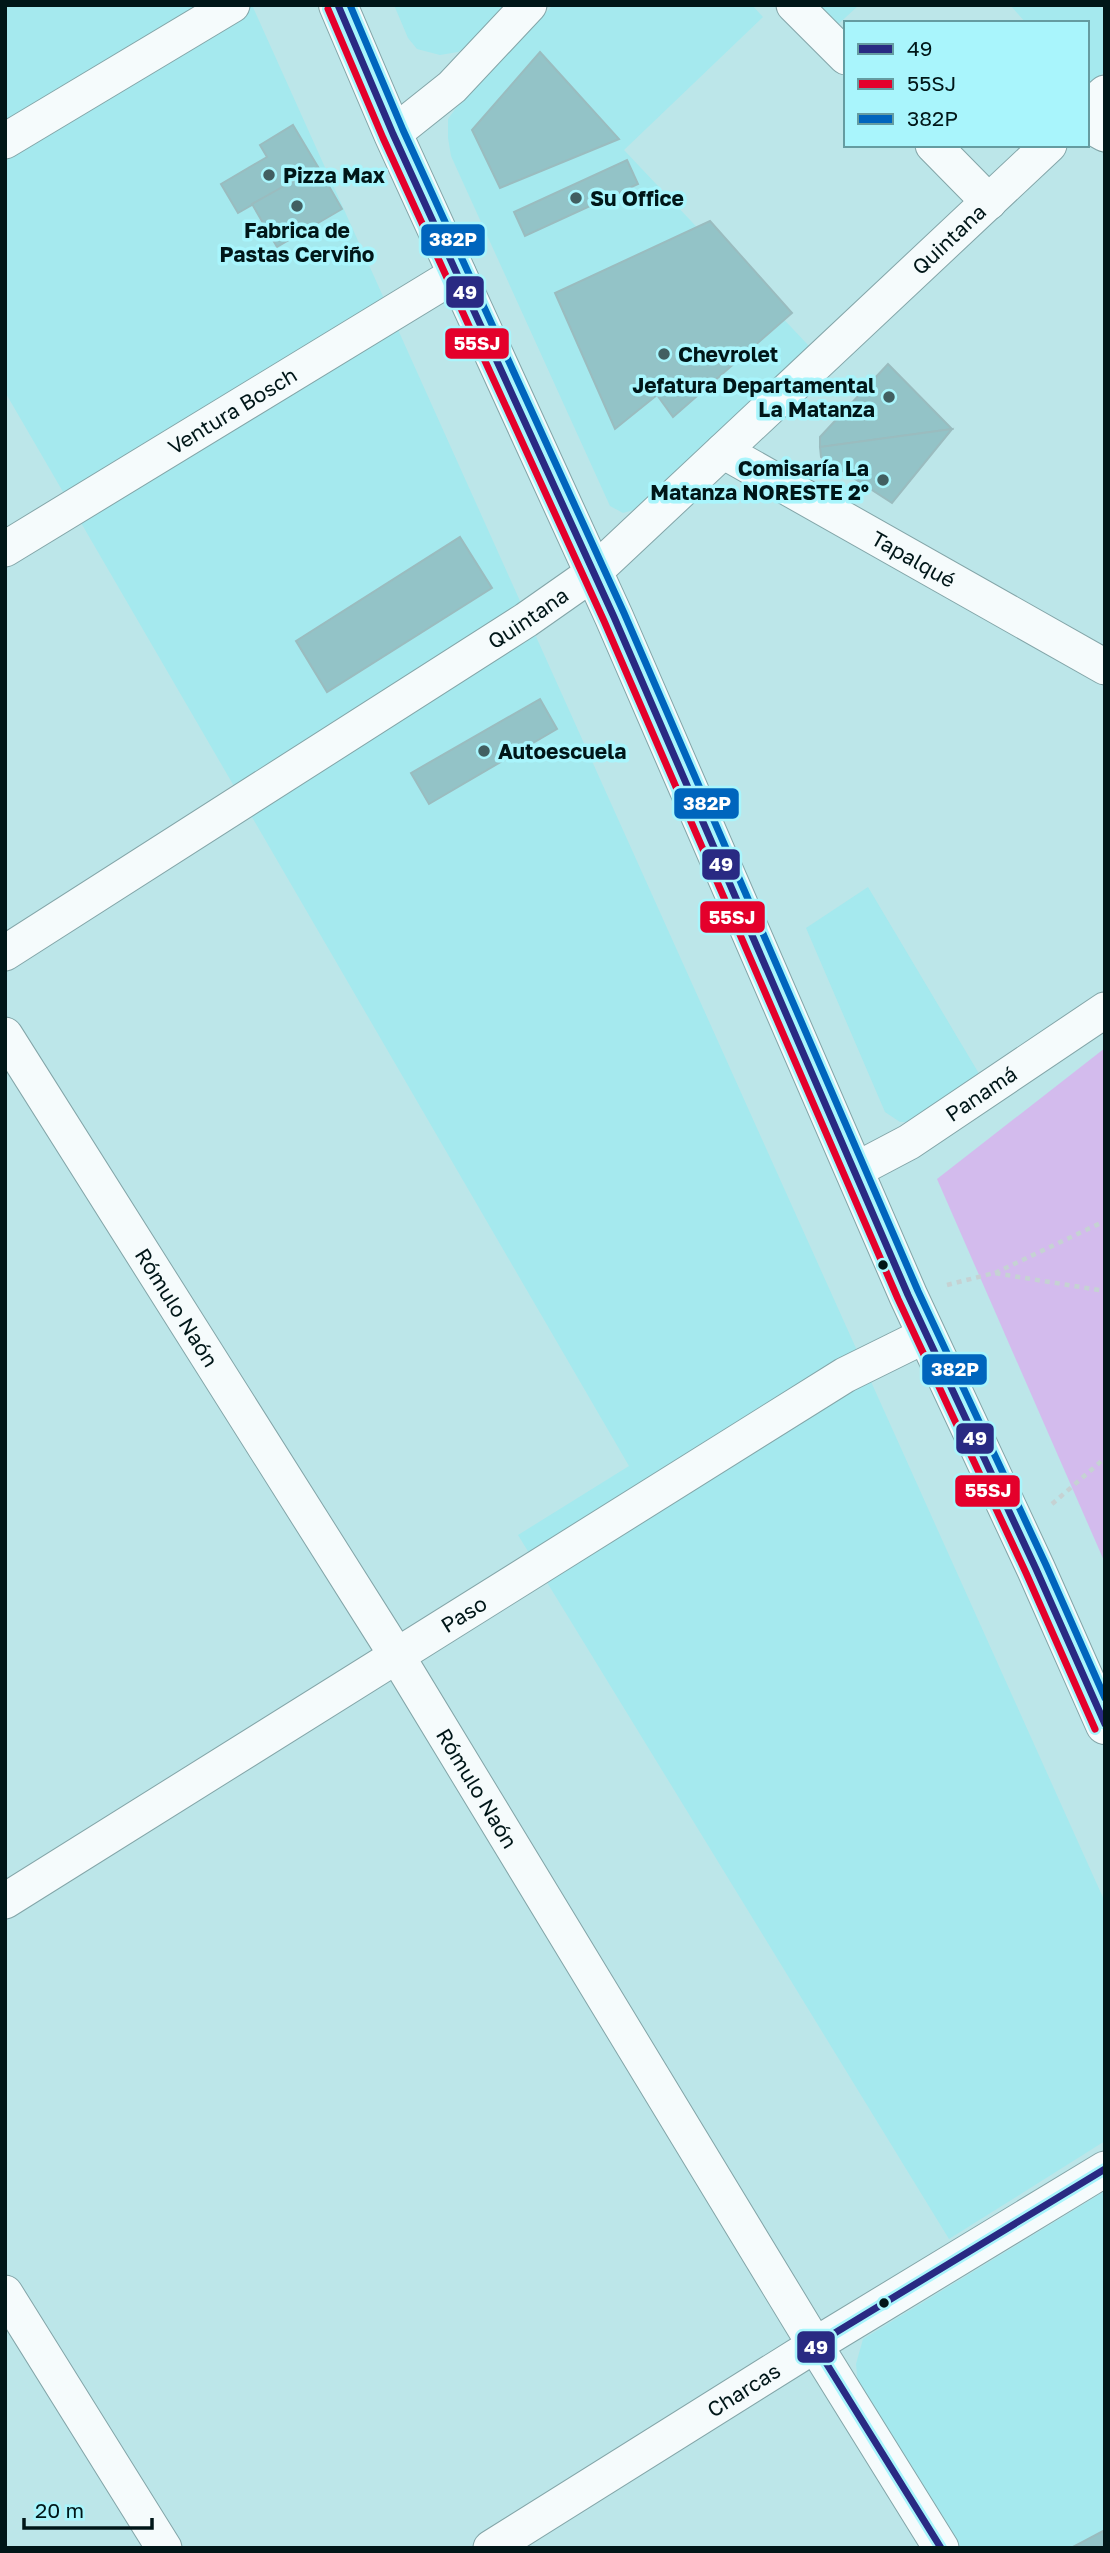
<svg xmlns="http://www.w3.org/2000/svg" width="1110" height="2553" font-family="'Golos Text',sans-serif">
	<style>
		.built { fill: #a5e9ee }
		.green { fill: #d3bbed }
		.building { fill: #93c3c7; stroke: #9abcbf; stroke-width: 2 }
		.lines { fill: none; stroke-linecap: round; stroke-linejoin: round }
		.street-casing { stroke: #83a5a8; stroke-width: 37 }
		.highway-casing { stroke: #83a5a8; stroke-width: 40 }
		.path { stroke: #c5d2d3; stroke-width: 4.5; stroke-dasharray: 5 5; stroke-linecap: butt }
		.street { stroke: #f5fbfc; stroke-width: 35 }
		.highway { stroke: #f5fbfc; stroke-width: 38 }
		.bus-1-casing { stroke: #a9f5fc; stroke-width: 12 }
		.bus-2-casing { stroke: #a9f5fc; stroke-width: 12 }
		.bus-3-casing { stroke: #a9f5fc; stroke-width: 12 }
		.bus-1 { stroke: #292a83; stroke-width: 7 }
		.bus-2 { stroke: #e4002b; stroke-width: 7 }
		.bus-3 { stroke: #0065bd; stroke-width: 7 }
		.poi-dot { fill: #425f61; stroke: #a9f5fc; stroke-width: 2.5 }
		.bus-dot { fill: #001618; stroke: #a9f5fc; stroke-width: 2.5 }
		.labels { text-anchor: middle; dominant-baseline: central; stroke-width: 7; stroke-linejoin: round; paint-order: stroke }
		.poi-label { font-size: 21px; font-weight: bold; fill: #001618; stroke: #a9f5fc; text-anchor: start }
		.street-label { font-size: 21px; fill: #001618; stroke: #a9f5fc }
		.line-badge { stroke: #a9f5fc; stroke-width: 2.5 }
		.badge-label { font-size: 19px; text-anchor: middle; font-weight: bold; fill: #fff }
	</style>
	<rect width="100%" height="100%" fill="#bce6e9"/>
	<!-- built -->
	<g class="built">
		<polygon points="5,5 252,5 1105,1902 1105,2141 949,2239 518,1535 629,1466 5,392"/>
		<polygon points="394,5 507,5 472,43 458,52 440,55 417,49 408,38"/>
		<polygon points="553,5 752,5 763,17 624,150 809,346 637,509 623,513 610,506 451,156 448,138 448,119 456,108"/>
		<polygon points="810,5 859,5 833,29"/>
		<polygon points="1010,5 1099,5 1105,12 1105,71 1087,88 1087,23 1026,23"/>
		<polygon points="868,887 981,1077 918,1122 900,1122 885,1112 806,928"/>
		<polygon points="1105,2191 1105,2548 953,2548 859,2396 856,2364 863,2339"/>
	</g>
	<!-- green -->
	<polygon class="green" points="1105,1048 1105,1563 937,1179"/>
	<!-- building -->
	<g class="building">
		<polygon points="540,52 619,139 500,188 472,130"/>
		<polygon points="293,125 318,167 238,213 221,184 267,157 260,145"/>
		<polygon points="627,160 638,184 525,236 514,212"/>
		<polygon points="318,167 342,209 277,247 252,204"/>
		<polygon points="710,221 792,313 673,417 657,395 615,429 555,293"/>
		<polygon points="888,364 952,429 820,447 820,437"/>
		<polygon points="952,429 892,503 821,457 820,447"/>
		<polygon points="460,537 492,588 327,692 296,641"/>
		<polygon points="540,699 557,729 429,804 411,773"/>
		<polygon points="1105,2530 1105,2548 1071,2548"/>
	</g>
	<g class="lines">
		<defs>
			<g id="street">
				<polyline points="794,5 846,57"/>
				<polyline points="1087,109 1105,93"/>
				<polyline points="1087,124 1105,134"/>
				<polyline points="393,134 452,87 529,5"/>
				<polyline points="5,141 232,5"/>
				<polyline points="933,145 989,202"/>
				<path id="s1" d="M723 451 1105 667"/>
				<path id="s2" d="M5 549 458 273"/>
				<path id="s3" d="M5 953 526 620 593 573 1049 145"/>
				<path id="s4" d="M5 1035 397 1656 815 2345 941 2548"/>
				<path id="s5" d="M854 1171 909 1142 1105 1010"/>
				<path id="s6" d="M5 1901 845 1375 926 1335"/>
				<polyline points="5,2293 164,2548"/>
				<path id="s7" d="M491 2548 815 2345 1105 2169"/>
			</g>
			<polyline id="highway" points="338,5 393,134 614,617 908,1295 1036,1569 1105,1725"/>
		</defs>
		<!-- street casing -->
		<use href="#street" class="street-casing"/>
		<!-- highway casing -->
		<use href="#highway" class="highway-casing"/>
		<!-- path -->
		<g class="path">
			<polyline points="995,1273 1105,1221"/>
			<polyline points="947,1285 994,1273 1105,1291"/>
			<polyline points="1052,1504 1105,1458"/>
		</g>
		<!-- street -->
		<use href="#street" class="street"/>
		<!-- highway -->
		<use href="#highway" class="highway"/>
		<defs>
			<g id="bus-1">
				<polyline points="338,5 393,134 614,617 908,1295 1036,1569 1105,1724"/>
				<polyline points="941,2548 815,2345 1105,2169"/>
			</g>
			<polyline id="bus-2" points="328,9 383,138 604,621 898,1299 1026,1573 1095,1729"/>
			<polyline id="bus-3" points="350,5 403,130 624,613 918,1291 1046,1565 1105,1698"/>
		</defs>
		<!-- bus-1 casing -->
		<use href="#bus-1" class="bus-1-casing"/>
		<!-- bus-2 casing -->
		<use href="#bus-2" class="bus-2-casing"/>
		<!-- bus-3 casing -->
		<use href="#bus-3" class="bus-3-casing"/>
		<!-- bus-1 -->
		<use href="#bus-1" class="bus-1"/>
		<!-- bus-2 -->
		<use href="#bus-2" class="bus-2"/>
		<!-- bus-3 -->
		<use href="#bus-3" class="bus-3"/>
	</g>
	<!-- markers -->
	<g class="poi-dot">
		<circle cx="269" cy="175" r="7"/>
		<circle cx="576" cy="198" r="7"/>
		<circle cx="297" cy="206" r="7"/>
		<circle cx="664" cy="354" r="7"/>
		<circle cx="889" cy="397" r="7"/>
		<circle cx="883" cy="480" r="7"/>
		<circle cx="484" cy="751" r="7"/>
	</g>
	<g class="bus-dot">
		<circle cx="883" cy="1265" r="6"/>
		<circle cx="884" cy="2303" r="6"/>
	</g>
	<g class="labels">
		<!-- poi labels -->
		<g class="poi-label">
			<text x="283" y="175">Pizza Max</text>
			<text x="590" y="198">Su Office</text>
			<text x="297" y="230" text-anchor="middle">Fabrica de<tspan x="297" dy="24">Pastas Cerviño</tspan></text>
			<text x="678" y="354">Chevrolet</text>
			<text x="875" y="385" text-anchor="end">Jefatura Departamental<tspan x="875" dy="24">La Matanza</tspan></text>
			<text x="869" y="468" text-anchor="end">Comisaría La<tspan x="869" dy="24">Matanza NORESTE 2°</tspan></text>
			<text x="498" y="751">Autoescuela</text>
		</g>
		<!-- street labels -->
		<g class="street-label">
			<text stroke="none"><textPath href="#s3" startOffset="1188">Quintana</textPath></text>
			<text stroke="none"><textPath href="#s2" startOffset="266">Ventura Bosch</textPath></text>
			<text stroke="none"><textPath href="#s1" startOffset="219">Tapalqué</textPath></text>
			<text stroke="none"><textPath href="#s3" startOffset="621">Quintana</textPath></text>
			<text stroke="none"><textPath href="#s5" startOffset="149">Panamá</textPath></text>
			<text stroke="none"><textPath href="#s4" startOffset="322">Rómulo Naón</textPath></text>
			<text stroke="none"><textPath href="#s6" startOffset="541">Paso</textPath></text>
			<text stroke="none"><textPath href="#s4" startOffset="889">Rómulo Naón</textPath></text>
			<text stroke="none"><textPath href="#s7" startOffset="298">Charcas</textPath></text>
		</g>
	</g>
	<g class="line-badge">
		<rect x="420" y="223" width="66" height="34" rx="7" fill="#0065bd"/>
		<rect x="445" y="275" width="40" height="34" rx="7" fill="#292a83"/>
		<rect x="444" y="327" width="66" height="33" rx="7" fill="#e4002b"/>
		<rect x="673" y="787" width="67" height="33" rx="7" fill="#0065bd"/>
		<rect x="701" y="848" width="40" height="33" rx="7" fill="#292a83"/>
		<rect x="699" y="900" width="67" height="34" rx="7" fill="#e4002b"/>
		<rect x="921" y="1353" width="67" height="33" rx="7" fill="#0065bd"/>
		<rect x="955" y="1422" width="40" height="33" rx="7" fill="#292a83"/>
		<rect x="954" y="1474" width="67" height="34" rx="7" fill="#e4002b"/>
		<rect x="796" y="2330" width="40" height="34" rx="7" fill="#292a83"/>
	</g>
	<g class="badge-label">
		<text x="453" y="246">382P</text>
		<text x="465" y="299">49</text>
		<text x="477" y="350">55SJ</text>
		<text x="707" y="810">382P</text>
		<text x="721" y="871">49</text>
		<text x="732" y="924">55SJ</text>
		<text x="955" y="1376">382P</text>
		<text x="975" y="1445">49</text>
		<text x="988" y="1497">55SJ</text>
		<text x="816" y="2354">49</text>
	</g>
	<!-- border -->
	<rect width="1110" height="2553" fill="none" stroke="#001618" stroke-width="14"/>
	<!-- legend -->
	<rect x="844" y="21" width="245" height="126" fill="#a9f5fc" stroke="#659ca1" stroke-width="2"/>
	<rect x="858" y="44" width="35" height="10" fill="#292a83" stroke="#659ca1" stroke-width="2"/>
	<text x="907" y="56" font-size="21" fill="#001618">49</text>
	<rect x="858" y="79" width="35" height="10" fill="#e4002b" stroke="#659ca1" stroke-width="2"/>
	<text x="907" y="91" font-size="21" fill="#001618">55SJ</text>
	<rect x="858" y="114" width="35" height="10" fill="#0065bd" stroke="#659ca1" stroke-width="2"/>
	<text x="907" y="126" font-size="21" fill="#001618">382P</text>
	<!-- scale -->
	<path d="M24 2518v10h128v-10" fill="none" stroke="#001618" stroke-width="3.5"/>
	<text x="35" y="2518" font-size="21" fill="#001618" stroke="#a9f5fc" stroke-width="5" paint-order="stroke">20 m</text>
</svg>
